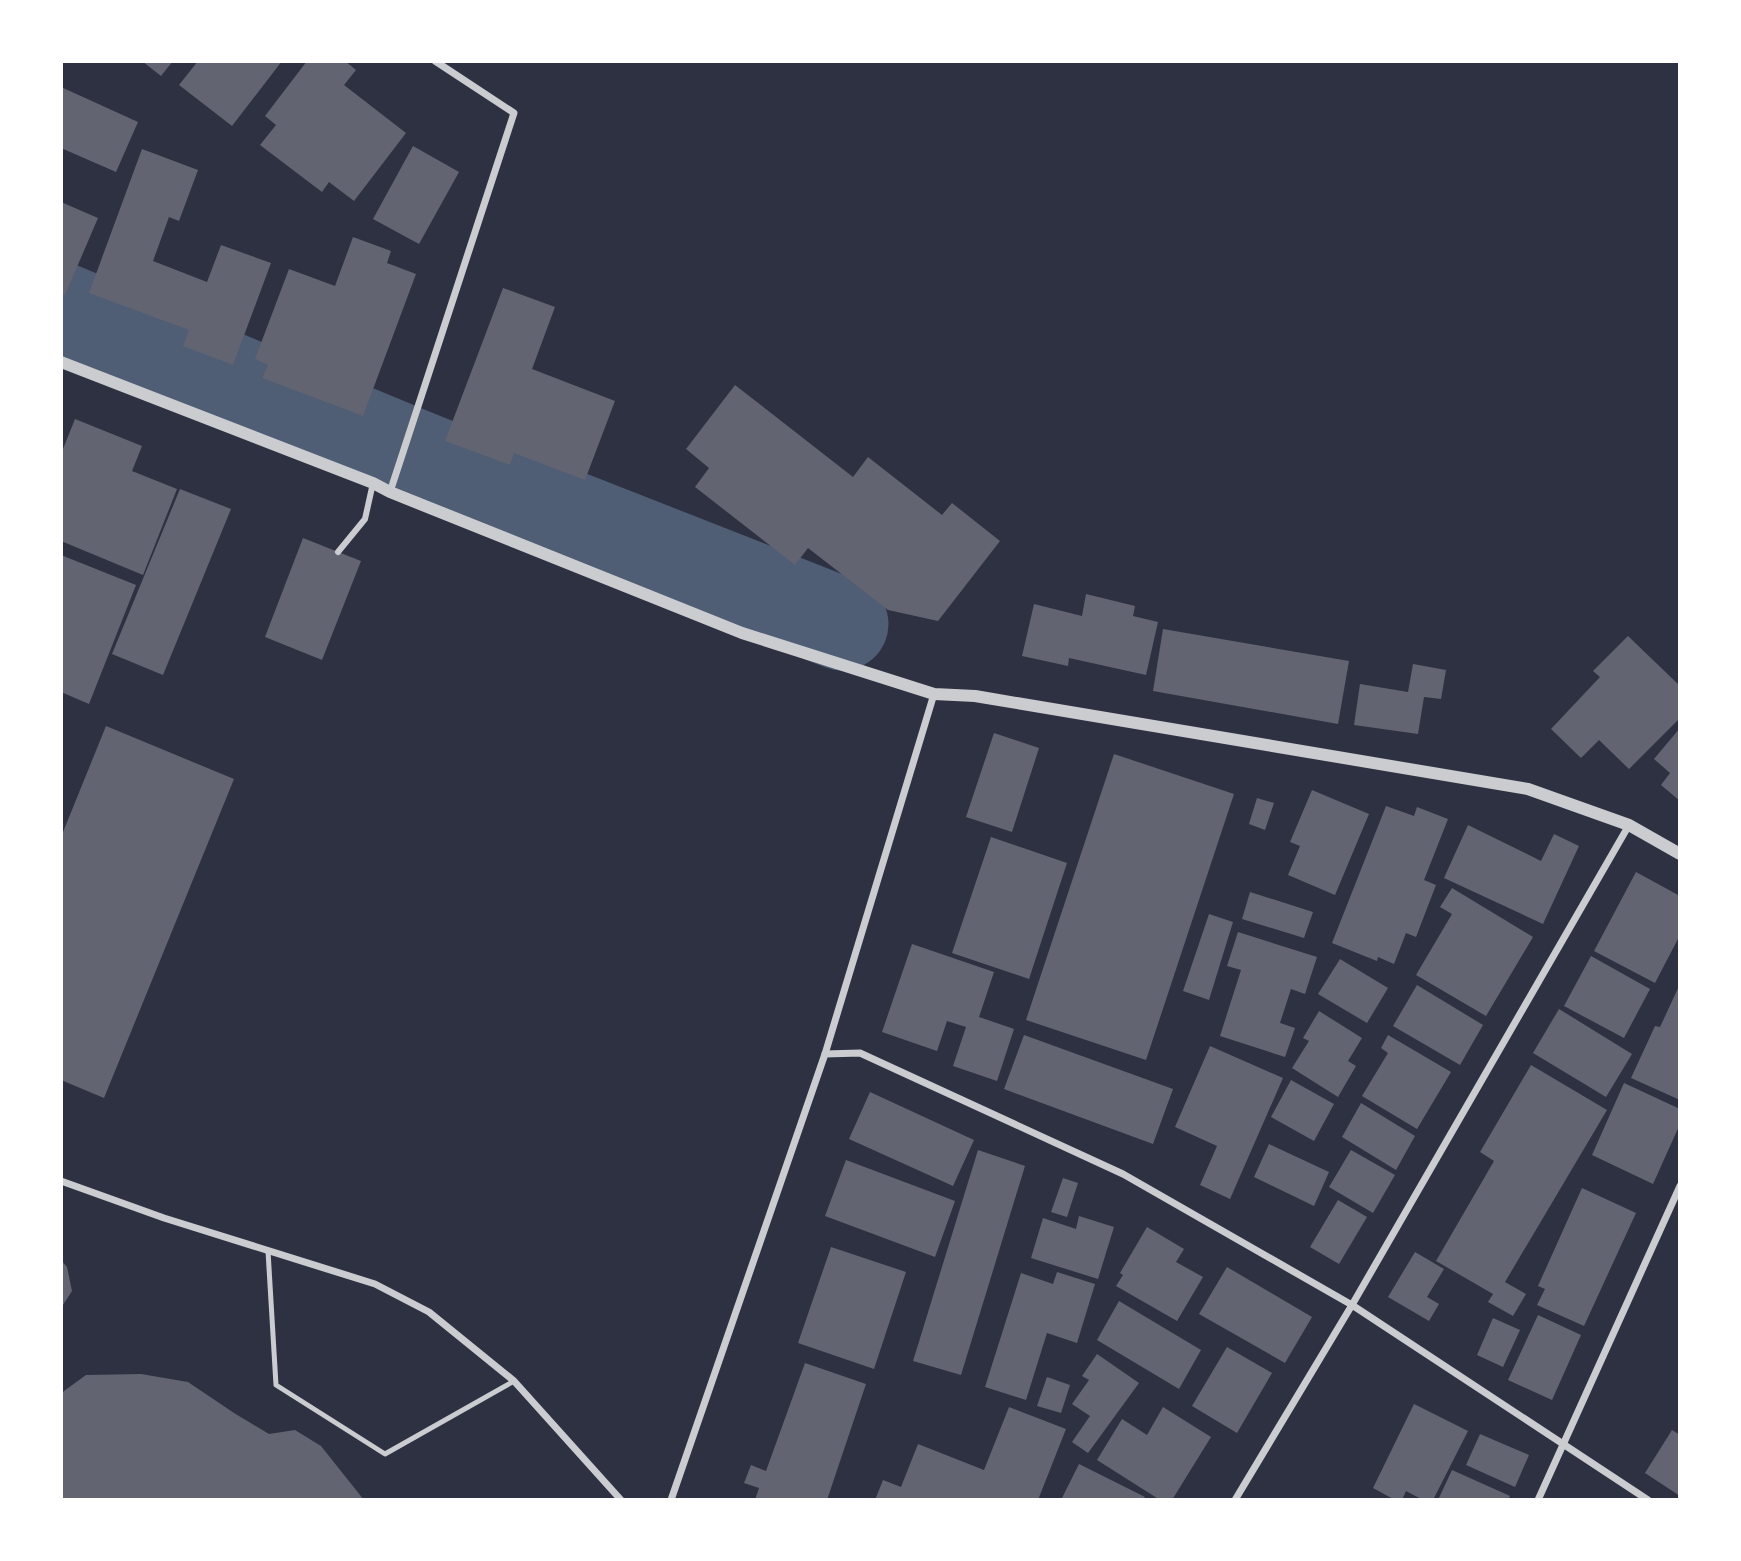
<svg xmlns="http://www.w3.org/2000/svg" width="1741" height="1561" font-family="'Roboto Condensed',sans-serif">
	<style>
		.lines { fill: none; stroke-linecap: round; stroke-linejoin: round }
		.river { stroke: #4f5d75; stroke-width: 93 }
		.building { fill: #626471 }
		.service { stroke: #caccd0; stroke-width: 5 }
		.pedestrian { stroke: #caccd0; stroke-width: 6 }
		.minor { stroke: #caccd0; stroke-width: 7 }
		.tertiary { stroke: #caccd0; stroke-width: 12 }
	</style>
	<rect width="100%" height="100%" fill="#2d3142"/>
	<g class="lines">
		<!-- river -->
		<polyline class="river" points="61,309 420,458 842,624"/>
	</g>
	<!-- building -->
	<g class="building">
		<polygon points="142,61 173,61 161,76"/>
		<polygon points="198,61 282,61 232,126 179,85"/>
		<polygon points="307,61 345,61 356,70 344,85 406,133 354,201 329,182 322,192 260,145 276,125 265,116"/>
		<polygon points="61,87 138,122 116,172 61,148"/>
		<polygon points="413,146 459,172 419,244 373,219"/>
		<polygon points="142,149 198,170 179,221 169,217 153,261 207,282 221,245 271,263 233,365 183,346 189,330 89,293"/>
		<polygon points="61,202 98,218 65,295 61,294"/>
		<polygon points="353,237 391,251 387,263 416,274 363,416 262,378 268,365 255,359 289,269 335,286"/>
		<polygon points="503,288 555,307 532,369 615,401 585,480 514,453 510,465 445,441"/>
		<polygon points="735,385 853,477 868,457 942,515 952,503 1000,541 938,621 888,610 808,548 795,565 695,487 709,468 686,449"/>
		<polygon points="75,419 142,446 132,471 177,489 143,575 61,541 61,454"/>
		<polygon points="180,489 231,509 163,675 112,654"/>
		<polygon points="303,538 361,561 322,660 265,637"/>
		<polygon points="61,555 136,585 89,704 61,692"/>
		<polygon points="1086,594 1135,606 1133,616 1158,622 1146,675 1069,658 1068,666 1022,656 1034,604 1082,616"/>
		<polygon points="1163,629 1349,661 1338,724 1153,691"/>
		<polygon points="1628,636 1680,686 1680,718 1629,769 1599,740 1581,758 1551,729 1600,677 1593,671"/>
		<polygon points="1413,664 1446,670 1441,699 1424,697 1418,734 1354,725 1360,684 1408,692"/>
		<polygon points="106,726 234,779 104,1098 61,1080 61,837"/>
		<polygon points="1680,728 1680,801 1661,785 1670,773 1654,759"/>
		<polygon points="994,733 1039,748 1012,832 966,817"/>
		<polygon points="1114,754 1234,794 1146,1060 1026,1020"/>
		<polygon points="1312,790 1369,814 1335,895 1288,875 1300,846 1290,842"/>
		<polygon points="1257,798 1274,803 1265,830 1249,824"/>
		<polygon points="1386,806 1414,816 1417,807 1448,819 1424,880 1436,885 1416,937 1406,933 1394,964 1378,957 1377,961 1332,943"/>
		<polygon points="1468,825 1541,861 1554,834 1579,846 1543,924 1444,878"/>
		<polygon points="991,837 1067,863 1029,979 952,953"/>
		<polygon points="1636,872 1680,896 1680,935 1655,983 1594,951"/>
		<polygon points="1452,888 1533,937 1486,1016 1416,975 1452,914 1440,907"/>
		<polygon points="1250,892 1313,912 1304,938 1242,919"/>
		<polygon points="1209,914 1233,922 1209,1000 1183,991"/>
		<polygon points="1238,932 1317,957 1305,994 1291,989 1280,1023 1295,1028 1285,1057 1220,1036 1241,970 1227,966"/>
		<polygon points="912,944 994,972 979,1017 1014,1029 997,1081 953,1066 966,1027 947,1021 937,1051 882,1032"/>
		<polygon points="1591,956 1650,989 1624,1038 1564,1006"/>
		<polygon points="1340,959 1388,988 1367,1023 1318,994"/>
		<polygon points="1680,984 1680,1100 1631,1078 1655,1026 1660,1027"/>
		<polygon points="1417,985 1483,1025 1460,1065 1393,1026"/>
		<polygon points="1559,1009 1632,1054 1606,1097 1533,1053"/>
		<polygon points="1319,1011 1362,1038 1348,1061 1356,1066 1338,1097 1292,1068 1309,1041 1303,1038"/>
		<polygon points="1024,1035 1173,1089 1153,1144 1004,1089"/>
		<polygon points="1388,1035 1451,1072 1417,1129 1362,1096 1388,1053 1381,1048"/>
		<polygon points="1210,1046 1283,1078 1230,1199 1200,1185 1217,1146 1175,1127"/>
		<polygon points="1531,1065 1607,1110 1505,1282 1526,1294 1513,1316 1488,1302 1493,1294 1436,1261 1494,1161 1480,1152"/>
		<polygon points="1291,1080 1334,1104 1314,1141 1271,1117"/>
		<polygon points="1624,1083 1680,1109 1680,1124 1653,1184 1592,1155"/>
		<polygon points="870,1092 974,1140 953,1186 849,1139"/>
		<polygon points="1361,1103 1415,1136 1396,1170 1342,1137"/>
		<polygon points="1269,1144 1329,1172 1314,1206 1254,1177"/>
		<polygon points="978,1150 1025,1166 961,1375 913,1361"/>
		<polygon points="1351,1150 1395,1175 1373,1213 1329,1187"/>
		<polygon points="846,1160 955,1201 935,1257 825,1216"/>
		<polygon points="1063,1178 1078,1183 1067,1217 1051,1212"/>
		<polygon points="1582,1188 1636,1213 1584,1326 1537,1305 1545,1289 1538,1286"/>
		<polygon points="1338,1200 1367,1217 1339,1264 1310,1247"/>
		<polygon points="1079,1216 1114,1227 1098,1279 1031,1258 1043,1218 1076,1229"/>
		<polygon points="1147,1227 1184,1249 1176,1262 1203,1277 1177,1321 1116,1286 1123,1275 1120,1273"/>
		<polygon points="831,1247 906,1272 874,1369 798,1343"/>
		<polygon points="1415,1252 1444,1269 1427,1297 1439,1304 1429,1321 1388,1297"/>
		<polygon points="61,1260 67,1267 72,1291 61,1308"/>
		<polygon points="1227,1267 1312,1317 1285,1363 1199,1314"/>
		<polygon points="1057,1272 1095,1284 1077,1343 1047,1333 1026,1400 985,1387 1021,1273 1053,1284"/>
		<polygon points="1119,1301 1201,1350 1179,1389 1097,1340"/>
		<polygon points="1538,1315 1581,1335 1552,1400 1508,1380"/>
		<polygon points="1493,1318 1520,1330 1503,1367 1477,1355"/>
		<polygon points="1227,1347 1272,1373 1237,1433 1192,1406"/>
		<polygon points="1097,1354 1139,1383 1088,1453 1072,1442 1090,1416 1072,1404 1089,1380 1082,1376"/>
		<polygon points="805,1363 866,1384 827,1500 755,1500 759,1488 744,1483 751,1465 766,1471"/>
		<polygon points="141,1374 188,1382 234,1413 269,1434 295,1430 321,1446 364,1500 61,1500 61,1396 64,1391 86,1375"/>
		<polygon points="1047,1377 1070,1385 1061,1413 1037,1406"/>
		<polygon points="1414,1404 1468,1431 1433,1500 1423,1500 1406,1491 1402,1500 1395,1500 1373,1488"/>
		<polygon points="1009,1407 1066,1429 1038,1500 875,1500 883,1480 901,1487 918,1444 984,1470"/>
		<polygon points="1163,1407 1211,1437 1172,1500 1160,1500 1097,1460 1122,1419 1147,1435"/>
		<polygon points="1672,1430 1680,1435 1680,1496 1645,1473"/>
		<polygon points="1480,1434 1529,1455 1515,1487 1466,1465"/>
		<polygon points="1079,1464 1145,1497 1143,1500 1061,1500"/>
		<polygon points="1452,1470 1510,1496 1508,1500 1438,1500"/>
	</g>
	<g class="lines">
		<!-- service -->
		<polyline class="service" points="268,1251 276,1385 385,1454 514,1381"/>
		<!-- pedestrian -->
		<polyline class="pedestrian" points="338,552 365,519 373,483"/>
		<!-- minor -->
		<g class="minor">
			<polyline points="390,492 514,113 435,61"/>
			<polyline points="825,1054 860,1053 1123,1174 1352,1305 1648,1500"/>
			<polyline points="61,1181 164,1218 375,1284 429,1312 514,1381 621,1500"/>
			<polyline points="671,1500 825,1054 934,694"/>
			<polyline points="1235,1500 1352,1305 1629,825"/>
			<polyline points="1538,1500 1680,1186"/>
		</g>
		<!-- tertiary -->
		<polyline class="tertiary" points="61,362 373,483 390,492 742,633 934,694 975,696 1528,789 1629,825 1680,854"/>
	</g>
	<!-- border -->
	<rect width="1741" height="1561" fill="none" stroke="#ffffff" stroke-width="126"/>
</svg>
